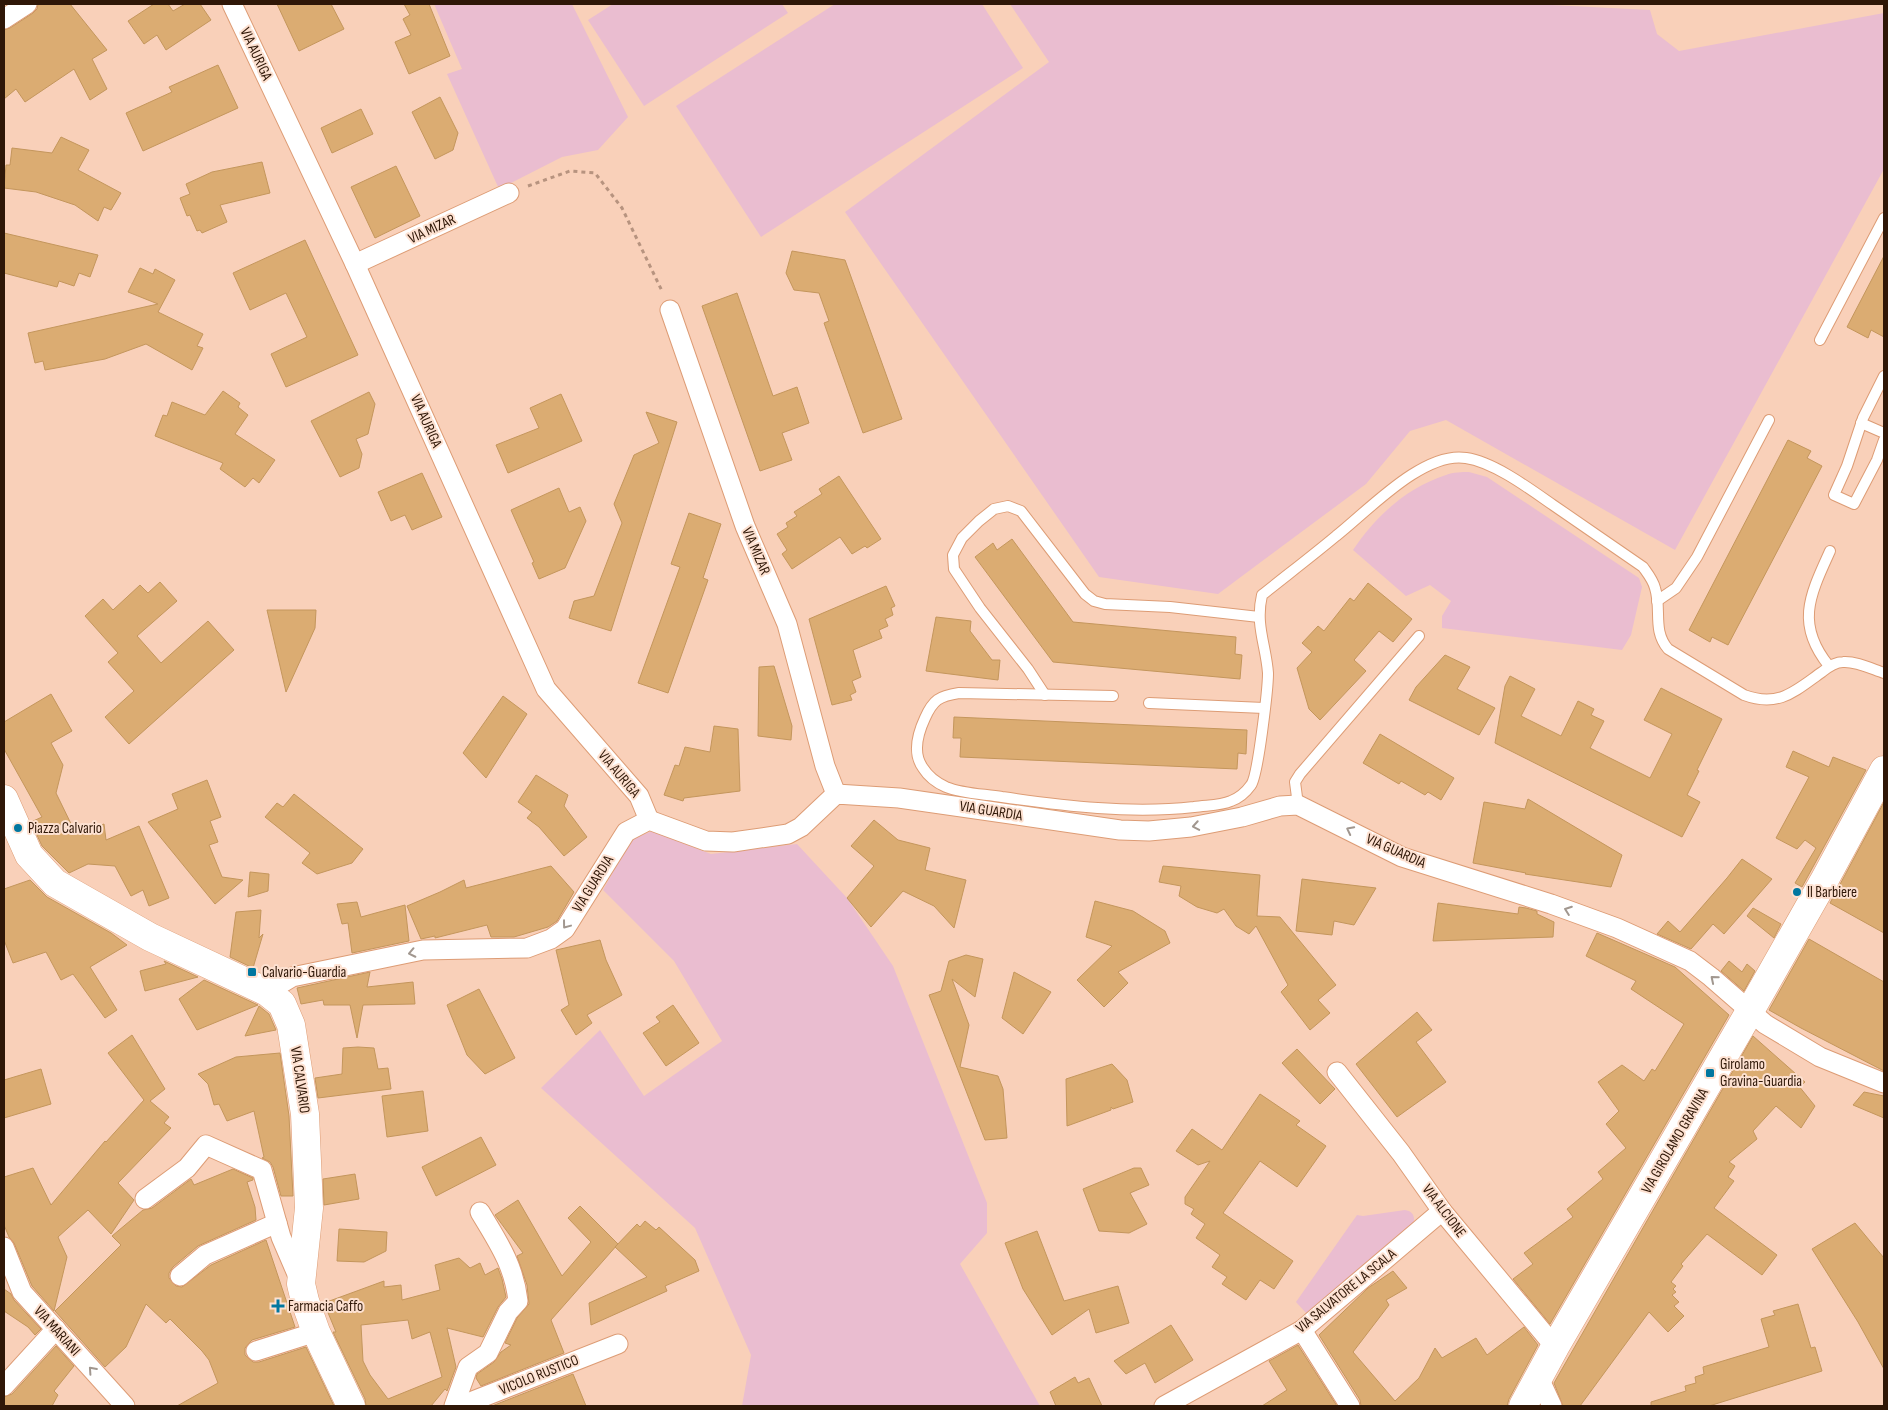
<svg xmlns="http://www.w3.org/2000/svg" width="1888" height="1410" font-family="'Sofia Sans Condensed',sans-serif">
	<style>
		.green { fill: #eabdd0 }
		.building { fill: #dbac72; stroke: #c4965c; fill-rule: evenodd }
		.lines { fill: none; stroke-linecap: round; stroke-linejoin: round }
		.service-casing { stroke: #dd9c75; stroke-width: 12 }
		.minor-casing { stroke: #dd9c75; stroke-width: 21 }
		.secondary-casing { stroke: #dd9c75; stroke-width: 29 }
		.path { stroke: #b7937f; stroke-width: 3; stroke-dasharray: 4 4; stroke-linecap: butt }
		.service { stroke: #fff; stroke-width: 10 }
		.minor { stroke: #fff; stroke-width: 19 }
		.secondary { stroke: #fff; stroke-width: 28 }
		.oneway { stroke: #a1978f }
		.poi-dot { fill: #0177a0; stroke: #fde1d1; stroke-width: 2 }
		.labels { text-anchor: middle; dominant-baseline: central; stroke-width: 4; stroke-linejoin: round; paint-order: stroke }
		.street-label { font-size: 15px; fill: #2f1707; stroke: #fde1d1 }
		.poi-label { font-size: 15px; fill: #2f1707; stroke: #fde1d1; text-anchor: start }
	</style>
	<rect width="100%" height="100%" fill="#f9d0b9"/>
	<!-- green -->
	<g class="green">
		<polygon points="434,4 572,4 628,117 598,150 562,157 499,189 447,74 462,69"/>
		<polygon points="613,4 782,4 788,13 644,106 588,20"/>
		<polygon points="835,4 982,4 1023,68 761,237 676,106"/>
		<polygon points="1010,4 1532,4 1650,10 1657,34 1679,51 1884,13 1884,169 1675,550 1446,420 1410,431 1366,484 1218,594 1099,577 845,212 1049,62"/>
		<path d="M1469 472 1487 477 1639 578 1642 587 1631 635 1622 650 1442 628V616L1451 601 1430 585 1406 596 1353 550C1376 516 1406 488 1446 475 1453 472 1462 472 1469 472Z"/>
		<polygon points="652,831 711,854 797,844 847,898 893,966 987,1203 987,1233 960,1264 1040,1406 742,1406 751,1355 695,1228 541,1088 600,1030 644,1096 722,1041 674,961 603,890 631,840"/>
		<path d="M1405 1210C1412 1211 1416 1216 1413 1224L1307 1314 1296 1302 1357 1215 1363 1216Z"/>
	</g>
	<!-- building -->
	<g class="building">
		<polygon points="38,4 70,4 107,50 92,59 107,89 90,100 74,69 25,102 16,89 4,99 4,30 10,28 33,13 37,9"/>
		<polygon points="154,4 168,4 173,11 185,4 200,4 211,20 166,50 157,35 144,44 128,21"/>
		<polygon points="277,4 331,4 344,29 299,51"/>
		<polygon points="404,4 429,4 450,56 409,74 395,42 411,35 403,19 410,15"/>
		<polygon points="218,65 238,108 143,151 126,113 172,92 169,87"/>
		<polygon points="440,97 458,133 453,150 435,159 412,112"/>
		<polygon points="361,109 373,134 332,153 321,128"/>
		<polygon points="61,137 89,150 78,170 121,193 111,210 104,207 98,221 75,205 36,192 4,188 6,165 10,165 12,148 52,153"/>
		<polygon points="262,162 270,193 220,205 227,222 202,233 200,230 197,231 190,215 187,216 180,198 190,194 186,184 212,172"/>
		<polygon points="396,166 420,216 375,238 351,187"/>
		<polygon points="4,233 98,255 90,277 79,273 74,286 59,281 57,287 4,273"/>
		<polygon points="305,240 358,355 286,387 271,354 307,337 286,293 250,310 233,273"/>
		<polygon points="792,251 845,260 902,419 863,433 824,323 829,321 819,293 794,290 786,273"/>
		<polygon points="1884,256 1884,337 1871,330 1868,338 1847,327"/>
		<polygon points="140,268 153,274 155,269 175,280 158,312 203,334 197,346 203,348 192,370 146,344 105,359 45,370 43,361 35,363 28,333 158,304 128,292"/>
		<polygon points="737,293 773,396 797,387 809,423 782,433 792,460 760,471 702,306"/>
		<polygon points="223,391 240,403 238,407 248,415 235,434 275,460 259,483 253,478 245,487 220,469 223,463 155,436 163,415 167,416 172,402 205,415"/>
		<polygon points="369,392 375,404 368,434 356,439 362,454 359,468 340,477 311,421"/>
		<polygon points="561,394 582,441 508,473 496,445 539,428 530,408"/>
		<polygon points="646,412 677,422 611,631 569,618 574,601 594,596 622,523 614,504 634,455 659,443"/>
		<polygon points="1788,440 1811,451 1807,458 1822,466 1728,645 1712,637 1710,642 1689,630"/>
		<polygon points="422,473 442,517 412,530 405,515 391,521 378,492"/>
		<polygon points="839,476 881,539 867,548 865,546 852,554 840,537 792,569 782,554 787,550 777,534 788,527 786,523 797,516 794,512 822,494 819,489"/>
		<polygon points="559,488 569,512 580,507 586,521 565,568 539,579 532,563 534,562 511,510"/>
		<polygon points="689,513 721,524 703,578 708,580 668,693 638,683 680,567 671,564"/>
		<polygon points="1012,539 1073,622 1236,637 1235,654 1242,655 1240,679 1053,662 975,557 993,543 997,550"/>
		<polygon points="160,582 177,601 137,636 161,663 208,621 234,650 129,744 105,717 134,691 108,662 118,653 85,616 103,599 113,610 140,585 148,593"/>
		<polygon points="1368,583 1412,619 1393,642 1379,631 1354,660 1366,671 1320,720 1309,709 1297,668 1312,652 1302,643 1318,626 1324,631 1350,598 1354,601"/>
		<polygon points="886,586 895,606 891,608 893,615 885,619 888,626 879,630 882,638 853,650 861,677 852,681 856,692 850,695 852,700 832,705 809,619"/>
		<polygon points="267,610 316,610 315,628 286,692"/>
		<polygon points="936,617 971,621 970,631 992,660 1000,660 998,680 926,671"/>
		<polygon points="1445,655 1470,667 1457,689 1495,708 1479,735 1409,700 1416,687"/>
		<polygon points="774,666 792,726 791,740 758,736 759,667"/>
		<polygon points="1510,676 1535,689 1521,716 1561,736 1578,701 1594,709 1591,715 1604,721 1590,748 1650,778 1672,734 1644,720 1661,688 1722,719 1697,770 1699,771 1687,795 1700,802 1682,837 1495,743 1505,686"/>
		<polygon points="51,694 72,731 51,743 63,765 56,793 76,834 104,824 106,840 139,826 169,898 149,906 143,890 131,896 115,866 88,864 69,873 42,846 31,822 42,817 4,749 4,722"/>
		<polygon points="503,696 527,714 486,778 463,753"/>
		<polygon points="954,717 1247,730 1246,754 1238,753 1237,769 960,757 961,738 953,738"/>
		<polygon points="714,726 738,729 740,791 684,798 683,801 664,795 675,765 679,766 685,747 710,752"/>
		<polygon points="1380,734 1454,778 1441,800 1428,792 1425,795 1401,781 1399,784 1363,763"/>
		<polygon points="1793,751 1829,767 1833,757 1866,770 1802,887 1795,883 1816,848 1805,840 1797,849 1776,838 1809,777 1786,767"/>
		<polygon points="536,775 568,795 564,806 587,837 564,856 539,827 527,818 532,812 518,802"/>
		<polygon points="207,780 221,817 210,821 218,842 209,845 222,877 243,880 215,904 148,822 178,809 172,794"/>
		<polygon points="294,794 363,849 352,863 317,874 302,863 310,853 265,817 277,803 283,807"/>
		<polygon points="1528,799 1622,855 1611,887 1525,874 1526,873 1473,863 1484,802 1525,809"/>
		<polygon points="1884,802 1884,933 1830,903"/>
		<polygon points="874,820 898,840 930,848 925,870 966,880 954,928 934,906 903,891 871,927 847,898 874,866 851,846"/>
		<polygon points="1742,859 1772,879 1724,934 1713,924 1691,949 1657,934 1668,921 1680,932 1727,878"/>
		<polygon points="551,866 574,892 557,921 548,927 514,937 491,937 487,925 435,938 435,936 421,939 407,906 440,892 464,880 466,888"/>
		<polygon points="1163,866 1260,875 1257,916 1280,917 1336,985 1318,1000 1330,1013 1310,1030 1281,992 1288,985 1256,926 1249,934 1236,926 1224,909 1217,913 1197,907 1179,896 1181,886 1159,882"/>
		<polygon points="250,872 269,874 268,891 248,897"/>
		<polygon points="1302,879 1325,882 1376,888 1354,925 1334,921 1332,935 1296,931"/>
		<polygon points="30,880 47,897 111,933 127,945 90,967 117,1010 105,1018 73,974 61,980 46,952 13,963 4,940 4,889"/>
		<polygon points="1095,901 1133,911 1165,931 1170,943 1118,972 1128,983 1104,1007 1077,980 1112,946 1086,937"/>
		<polygon points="357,902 361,917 405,905 409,941 352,953 348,923 342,924 337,904"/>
		<polygon points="1438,903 1518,914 1519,907 1526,908 1537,911 1537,914 1554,922 1553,937 1433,941"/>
		<polygon points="1753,908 1781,924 1774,938 1747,916"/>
		<polygon points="261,910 259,938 263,934 253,968 230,957 236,912"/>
		<polygon points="1597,933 1675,967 1729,1015 1550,1324 1513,1279 1533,1264 1524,1253 1573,1217 1567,1209 1603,1179 1598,1172 1626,1148 1606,1124 1619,1111 1598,1082 1622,1065 1644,1081 1652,1069 1655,1071 1684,1024 1631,989 1636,981 1586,956"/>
		<polygon points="1809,939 1884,982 1884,1071 1801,1028 1769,1010"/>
		<polygon points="600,940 606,960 622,995 587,1015 592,1023 576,1035 561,1010 569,1005 556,950"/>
		<polygon points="966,955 983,959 975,997 952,979 969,1025 960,1067 998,1076 1003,1089 1007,1138 985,1140 929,995 941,991 949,961"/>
		<polygon points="164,961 198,977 145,991 140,971 166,964"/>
		<polygon points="1729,961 1742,972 1747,964 1755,971 1744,991 1721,971"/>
		<polygon points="370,972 367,987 413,982 415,1004 363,1005 357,1038 350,1005 324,1005 323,1000 301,1004 297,988"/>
		<polygon points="1014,972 1051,992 1023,1034 1002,1018"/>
		<polygon points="204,980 258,1005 197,1030 179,999"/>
		<polygon points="479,989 515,1058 485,1074 467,1055 447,1005"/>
		<polygon points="673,1005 699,1043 666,1066 643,1033 660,1022 656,1017"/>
		<polygon points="259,1006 269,1014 276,1030 245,1036"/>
		<polygon points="1417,1012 1432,1030 1416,1042 1446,1082 1397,1117 1356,1064"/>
		<polygon points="132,1035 165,1089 150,1101 169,1117 164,1123 171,1128 118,1183 134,1200 111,1234 88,1210 58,1237 67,1257 54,1311 32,1286 14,1243 9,1237 4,1225 4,1177 33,1168 51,1205 105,1141 106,1142 144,1100 108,1053"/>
		<polygon points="1753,1036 1805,1082 1803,1084 1794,1080 1815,1106 1801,1128 1776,1106 1753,1131 1757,1139 1729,1162 1735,1166 1728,1177 1734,1181 1714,1208 1777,1255 1762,1275 1707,1234 1681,1264 1683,1266 1671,1282 1676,1286 1673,1289 1676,1292 1672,1295 1679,1302 1674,1306 1684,1316 1668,1332 1649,1312 1580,1406 1563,1406 1554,1383"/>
		<polygon points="358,1047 374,1048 378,1069 388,1068 391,1089 318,1098 315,1078 342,1074 343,1048"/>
		<polygon points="1297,1049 1335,1089 1320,1104 1282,1063"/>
		<polygon points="280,1053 289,1116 293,1196 281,1196 273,1167 270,1162 262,1158 264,1157 254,1111 227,1121 219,1104 214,1105 208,1084 198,1074 236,1057"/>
		<polygon points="1112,1064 1127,1080 1133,1102 1113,1109 1111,1107 1111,1110 1067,1126 1066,1079"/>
		<polygon points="41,1069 51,1104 4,1118 4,1080"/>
		<polygon points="423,1091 428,1131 387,1137 382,1096"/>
		<polygon points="1864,1092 1884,1096 1884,1118 1853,1105"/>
		<polygon points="1260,1094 1300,1121 1296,1125 1326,1146 1297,1187 1260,1161 1223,1213 1293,1261 1274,1289 1260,1280 1246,1300 1222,1284 1227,1277 1212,1267 1220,1255 1196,1238 1205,1224 1191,1214 1194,1209 1185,1204 1185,1197 1210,1161 1198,1165 1176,1151 1192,1129 1222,1150"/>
		<polygon points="481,1137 496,1165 436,1196 422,1167"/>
		<polygon points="1134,1168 1141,1168 1149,1185 1130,1193 1147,1224 1129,1233 1099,1231 1083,1189"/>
		<polygon points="233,1169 253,1178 253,1180 247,1182 255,1207 256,1220 198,1246 173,1267 169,1273 169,1278 176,1286 182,1287 211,1265 266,1240 295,1327 252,1340 245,1348 245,1355 253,1362 259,1362 306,1347 334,1406 177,1406 218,1383 209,1360 202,1351 170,1319 166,1323 146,1304 126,1347 105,1367 55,1311 121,1245 112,1236 143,1210 152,1208 191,1179 194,1185"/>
		<polygon points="355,1174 359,1199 324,1205 323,1179"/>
		<polygon points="518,1200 562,1276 591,1242 568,1218 580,1206 618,1244 551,1320 564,1353 481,1386 476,1378 477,1374 494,1362 501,1352 511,1345 505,1343 517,1318 529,1304 527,1285 517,1256 523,1253 495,1215"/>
		<polygon points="645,1221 656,1230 659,1227 695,1260 699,1271 665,1286 667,1291 591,1325 589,1303 647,1277 615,1247 637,1224 640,1227"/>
		<polygon points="1855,1223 1884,1258 1884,1369 1858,1322 1812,1249"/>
		<polygon points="339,1229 387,1232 386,1251 364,1262 337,1261"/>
		<polygon points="1037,1231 1064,1301 1118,1286 1129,1323 1096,1333 1089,1309 1052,1335 1023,1289 1005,1243"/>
		<path d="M459 1258 470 1268 480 1263 485 1275 498 1268 502 1279 506 1297 498 1307 483 1337 447 1328 456 1367 447 1391 445 1389 431 1406H366L365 1399 333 1332H336L324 1303 384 1281V1287L401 1285 402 1300 440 1290 435 1265ZM408 1320 412 1339 430 1332 442 1377 388 1399 370 1375 363 1361 361 1325Z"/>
		<polygon points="1393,1271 1407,1288 1386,1300 1389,1305 1353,1352 1395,1401 1419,1378 1435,1348 1442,1358 1476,1338 1487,1355 1524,1327 1538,1345 1509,1399 1507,1406 1361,1406 1360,1400 1319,1335 1368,1288"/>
		<polygon points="4,1289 11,1294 14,1300 41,1329 35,1335 28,1327 4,1311"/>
		<polygon points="1798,1304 1811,1348 1815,1347 1822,1371 1709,1406 1651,1406 1651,1402 1686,1391 1685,1386 1696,1383 1695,1377 1704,1374 1703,1367 1769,1347 1761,1319 1775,1315 1773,1311"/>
		<polygon points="1171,1325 1193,1360 1155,1383 1145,1363 1126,1374 1114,1361"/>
		<polygon points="1298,1345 1337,1406 1262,1406 1287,1390 1269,1361"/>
		<polygon points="56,1346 74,1366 54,1391 58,1395 52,1406 4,1406 4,1397 12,1394"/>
		<polygon points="573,1374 586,1406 492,1406"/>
		<polygon points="1075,1377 1078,1383 1089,1378 1102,1406 1056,1406 1050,1392"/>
	</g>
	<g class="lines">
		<defs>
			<g id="service">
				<polyline points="1820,340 1884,218"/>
				<polyline points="1884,376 1863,418 1847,466 1834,495 1854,504 1877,460 1884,440"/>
				<polyline points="1861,423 1884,433"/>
				<polyline points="1657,601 1676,588 1697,557 1769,420"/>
				<path d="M1829 666C1795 624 1810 595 1830 551"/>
				<polyline points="1045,695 1028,669 980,608 954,569 953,555 962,538 979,521 994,509 1008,506 1021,511 1085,594 1094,601 1105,604 1170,607 1259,617"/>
				<path d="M1113 696 959 693C939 696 933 700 925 718 918 733 912 753 923 768 928 776 937 783 946 787 963 794 984 794 1002 797 1065 806 1130 814 1194 807 1206 805 1220 806 1231 801 1239 798 1246 792 1251 785 1258 776 1268 688 1268 673 1266 645 1255 625 1262 595 1287 575 1312 556 1336 536 1368 511 1423 451 1466 458 1494 462 1530 489 1553 505 1583 526 1613 546 1643 567 1648 574 1653 580 1655 588 1662 610 1652 630 1668 649L1744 695C1779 708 1795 691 1822 672 1828 667 1835 662 1843 662 1856 661 1872 669 1884 673"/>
				<polyline points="1149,703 1264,708"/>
				<polyline points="1298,805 1295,782 1300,774 1419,636"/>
			</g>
			<g id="minor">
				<polyline points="232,4 355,264 546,689 639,796 649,820"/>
				<polyline points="4,19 27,4"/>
				<polyline points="355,264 509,193"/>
				<polyline points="670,310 745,526 787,624 825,766 836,794"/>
				<polyline points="267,992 292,977 423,950 527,948 551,939 565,929 626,832 649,820 706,841 733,842 788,834 801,827 836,794 899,798 1120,830 1149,831 1191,827 1242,817 1280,806 1298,805 1402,857 1551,904 1617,928 1690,961 1711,977 1765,1024 1820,1057 1884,1083"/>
				<polyline points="1337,1072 1401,1153 1442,1211 1555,1347"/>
				<polyline points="145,1199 187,1168 206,1145 262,1170 281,1237 300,1281"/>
				<polyline points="4,1247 22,1292 125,1406"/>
				<polyline points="180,1276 205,1255 277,1223"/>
				<polyline points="1302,1330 1350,1406"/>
				<polyline points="256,1351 316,1332"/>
				<polyline points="1539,1378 1552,1406"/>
				<polyline points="4,1386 56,1329"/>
				<path d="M454 1406 468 1367 488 1353 508 1312 518 1301C514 1265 498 1242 480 1212"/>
				<polyline points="460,1406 618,1344"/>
				<polyline points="1164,1406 1302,1330 1442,1211"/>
			</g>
			<g id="secondary">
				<polyline points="4,799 29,855 55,883 150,937 267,992 282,1004 291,1025 305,1114 309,1208 301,1284 305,1301 316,1332 351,1406"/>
				<polyline points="1523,1406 1555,1347 1750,1011 1825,879 1884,770"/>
			</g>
		</defs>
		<!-- service casing -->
		<use href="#service" class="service-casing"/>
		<!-- minor casing -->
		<use href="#minor" class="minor-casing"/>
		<!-- secondary casing -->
		<use href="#secondary" class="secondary-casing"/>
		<!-- path -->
		<polyline class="path" points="528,186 570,171 595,173 622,208 662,291"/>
		<!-- service -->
		<use href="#service" class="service"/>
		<!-- minor -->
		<use href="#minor" class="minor"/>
		<!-- secondary -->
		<use href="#secondary" class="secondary"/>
	</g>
	<!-- one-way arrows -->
	<defs><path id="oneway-chevron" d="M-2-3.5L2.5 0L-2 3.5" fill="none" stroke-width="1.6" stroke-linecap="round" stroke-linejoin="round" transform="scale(1.25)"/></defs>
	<g class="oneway">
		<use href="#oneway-chevron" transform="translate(1196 826) rotate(170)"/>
		<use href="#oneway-chevron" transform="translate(1350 830) rotate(-153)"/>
		<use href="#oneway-chevron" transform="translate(1568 910) rotate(-160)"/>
		<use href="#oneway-chevron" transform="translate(566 925) rotate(127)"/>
		<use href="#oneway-chevron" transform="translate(412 953) rotate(168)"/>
		<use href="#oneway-chevron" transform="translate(1714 979) rotate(-140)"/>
		<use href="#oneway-chevron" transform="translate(92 1370) rotate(-132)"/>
	</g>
	<!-- markers -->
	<g class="poi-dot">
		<circle cx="18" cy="828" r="5"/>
		<circle cx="1797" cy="892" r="5"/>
		<rect x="247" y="967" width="10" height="10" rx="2.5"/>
		<rect x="1705" y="1068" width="10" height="10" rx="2.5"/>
		<path d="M275.5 1298.5h5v5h5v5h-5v5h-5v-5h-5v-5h5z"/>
	</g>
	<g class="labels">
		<!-- street labels -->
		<g class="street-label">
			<text transform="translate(256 54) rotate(65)">VIA AURIGA</text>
			<text transform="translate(432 229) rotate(-25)">VIA MIZAR</text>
			<text transform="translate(426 421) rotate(66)">VIA AURIGA</text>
			<text transform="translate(756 551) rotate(67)">VIA MIZAR</text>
			<text transform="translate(619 774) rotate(50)">VIA AURIGA</text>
			<text transform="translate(991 811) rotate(9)">VIA GUARDIA</text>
			<text transform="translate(1396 851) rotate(24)">VIA GUARDIA</text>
			<text transform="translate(593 884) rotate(-58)">VIA GUARDIA</text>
			<text transform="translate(300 1080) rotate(82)">VIA CALVARIO</text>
			<text transform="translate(1675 1141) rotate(-60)">VIA GIROLAMO GRAVINA</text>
			<text transform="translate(1444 1211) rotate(53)">VIA ALCIONE</text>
			<text transform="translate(1346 1291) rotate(-39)">VIA SALVATORE LA SCALA</text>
			<text transform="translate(57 1331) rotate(48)">VIA MARIANI</text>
			<text transform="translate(539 1375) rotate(-22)">VICOLO RUSTICO</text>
		</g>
		<!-- poi labels -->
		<g class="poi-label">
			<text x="28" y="828">Piazza Calvario</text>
			<text x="1807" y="892">Il Barbiere</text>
			<text x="262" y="972">Calvario-Guardia</text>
			<text x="1720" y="1064">Girolamo<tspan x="1720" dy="17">Gravina-Guardia</tspan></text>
			<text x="288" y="1306">Farmacia Caffo</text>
		</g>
	</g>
	<!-- border -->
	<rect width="1888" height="1410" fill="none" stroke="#2f1707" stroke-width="10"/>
</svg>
